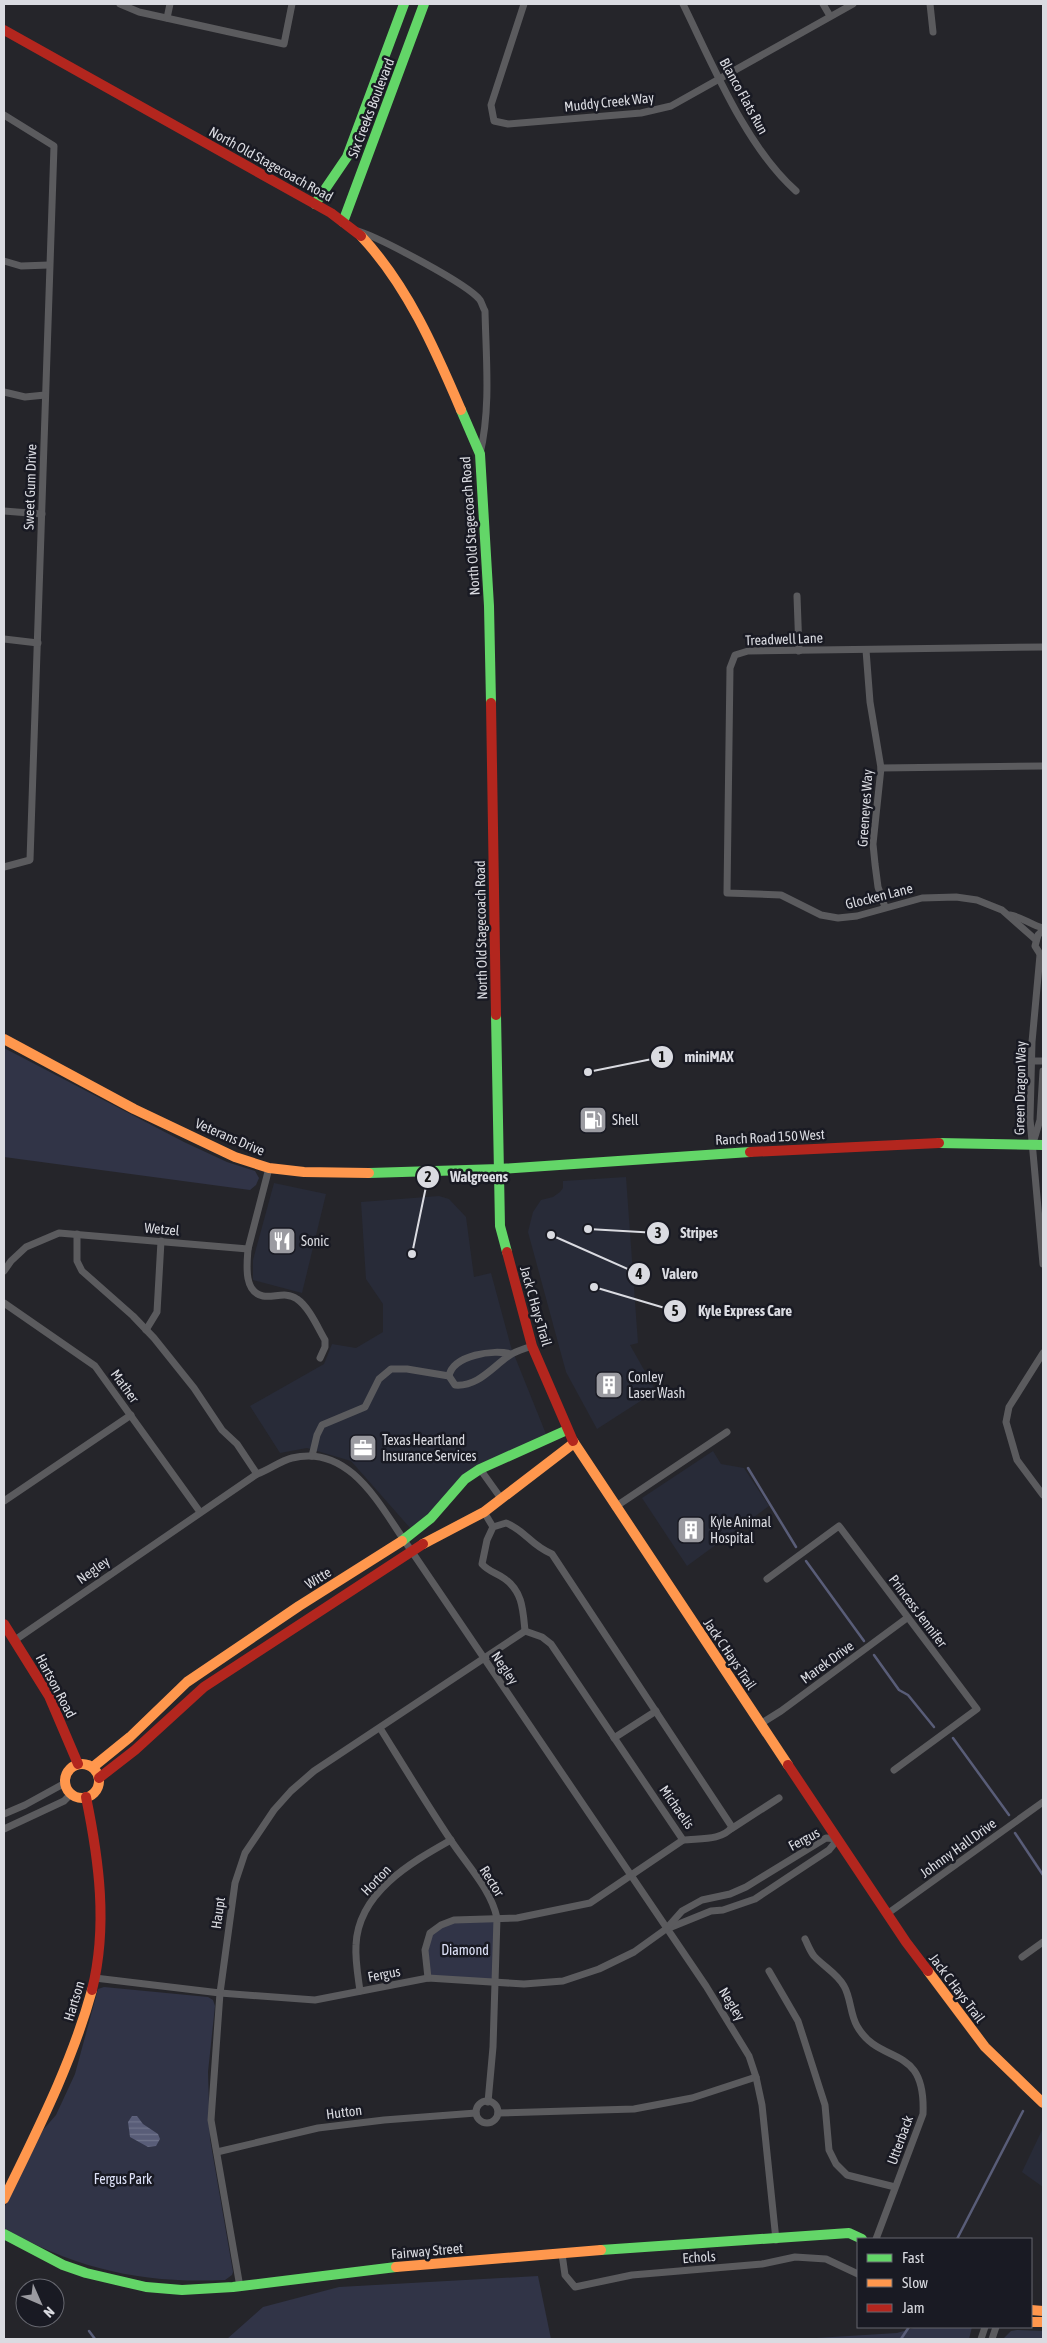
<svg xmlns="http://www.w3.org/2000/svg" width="1047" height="2343" font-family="'Asap Condensed',sans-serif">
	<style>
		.built { fill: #282b38 }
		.green { fill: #313447 }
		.water { fill: url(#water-rules) }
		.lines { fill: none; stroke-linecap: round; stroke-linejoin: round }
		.stream { stroke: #595d78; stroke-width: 2.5 }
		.street { stroke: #5b5b5e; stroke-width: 7 }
		.fast { stroke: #63d668; stroke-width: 10 }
		.slow { stroke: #ff974d; stroke-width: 10 }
		.jam { stroke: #b3261e; stroke-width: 10 }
		.labels { text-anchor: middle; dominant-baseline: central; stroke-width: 5; stroke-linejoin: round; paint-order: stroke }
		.street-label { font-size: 14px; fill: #dadbe1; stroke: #191a23 }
		.poi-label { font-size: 14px; fill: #dadbe1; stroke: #191a23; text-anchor: start }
		.park-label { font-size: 14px; fill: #dee2f9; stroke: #191a23 }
		.leader { fill: none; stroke: #dadbe1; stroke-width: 2 }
		.callout-dot { fill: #dadbe1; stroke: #191a23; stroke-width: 2 }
		.mark-label { font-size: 15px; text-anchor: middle; font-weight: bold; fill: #111 }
		.callout-label { font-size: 15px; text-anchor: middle; font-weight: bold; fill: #dadbe1; stroke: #191a23; stroke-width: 5; stroke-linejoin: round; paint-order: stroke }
	</style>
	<defs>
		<pattern id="water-rules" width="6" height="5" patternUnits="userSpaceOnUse" patternTransform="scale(1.25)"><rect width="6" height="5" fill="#595d78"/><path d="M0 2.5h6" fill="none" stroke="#70748b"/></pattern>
	</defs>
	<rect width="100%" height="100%" fill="#25252a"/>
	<!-- built -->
	<g class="built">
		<polygon points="626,1177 638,1343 630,1345 656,1391 597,1429 566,1372 528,1232 533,1212 541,1200 553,1197 560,1192 563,1188 563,1181"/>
		<polygon points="274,1183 326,1194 302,1293 253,1280 253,1260"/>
		<polygon points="439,1196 449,1199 466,1217 474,1277 491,1273 511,1347 546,1434 480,1464 426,1518 411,1529 351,1461 307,1448 280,1453 250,1406 324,1364 332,1344 356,1348 383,1332 383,1304 366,1279 361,1202"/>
		<polygon points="713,1451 721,1464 744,1468 769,1506 687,1566 642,1498"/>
		<polygon points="1043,2128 1043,2187 1022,2172"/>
	</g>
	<!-- green -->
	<g class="green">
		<polygon points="4,1048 184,1142 227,1162 255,1171 259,1178 256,1185 250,1190 4,1157"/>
		<polygon points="496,1919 494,1982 429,1978 426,1950 431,1933 455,1921"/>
		<path d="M104 1987 208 1997 213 2000 215 2006 208 2072 210 2139 233 2272 232 2275 225 2280C143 2284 75 2269 4 2228V2208L43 2130 56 2115 75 2074 98 1989Z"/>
		<polygon points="538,2276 551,2339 227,2339 263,2307 339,2287"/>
		<polygon points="917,2327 972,2327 969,2339 800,2339 897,2333"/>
		<polygon points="1017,2330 1043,2331 1043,2339 1003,2339 1011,2331"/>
	</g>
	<!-- water -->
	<polygon class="water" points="132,2116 137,2116 143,2124 158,2134 160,2139 156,2146 148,2147 130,2137 128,2122"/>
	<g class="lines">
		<!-- stream -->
		<g class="stream">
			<polyline points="748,1468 796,1547"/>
			<polyline points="806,1561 864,1641"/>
			<polyline points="874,1655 899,1690 908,1695 934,1727"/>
			<polyline points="953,1738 1009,1815"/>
			<polyline points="1015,1833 1043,1875"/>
			<polyline points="957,2239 1023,2111"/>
			<polyline points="89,2331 95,2339"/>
			<polyline points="901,2339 909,2327"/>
		</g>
		<!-- street -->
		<g class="street">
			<polyline points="120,4 139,12 284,44 292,4"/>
			<polyline points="524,4 491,105 494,121 508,124 641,113 671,106 853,4"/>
			<path d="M683 4C712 63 746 147 796 191"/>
			<polyline points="823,4 830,16"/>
			<polyline points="930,4 933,32"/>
			<polyline points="167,18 170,4"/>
			<polyline points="4,115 54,146 30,860 4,867"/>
			<path d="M358 231C380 238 468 284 480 300 482 303 483 308 485 311 486 358 491 408 480 454"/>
			<polyline points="4,261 21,266 49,265"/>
			<polyline points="4,392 25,397 45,395"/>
			<polyline points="4,511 42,514"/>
			<polyline points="797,596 799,651"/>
			<polyline points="4,639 38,643"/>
			<polyline points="866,650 870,702 881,768 873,844 875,864 878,887 885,907"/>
			<polyline points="881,768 1043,766"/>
			<path d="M1010 915C1022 917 1031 925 1043 928"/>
			<polyline points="1036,940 1002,910 977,900 956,897 922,898 857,916 838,918 821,915 781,895 727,893 730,668 735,655 748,651 1043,647"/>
			<polyline points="1040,955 1032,1042 1030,1119 1043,1264"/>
			<polyline points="1042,957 1035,946 1038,935 1043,930"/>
			<polyline points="1031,1061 1043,1061"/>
			<polyline points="1033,1143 1040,1120 1043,1071"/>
			<polyline points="77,1234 77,1261 82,1271 133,1316 154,1338 194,1388 222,1430 237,1444 257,1474"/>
			<path d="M248 1249C247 1263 243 1292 263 1296 274 1298 286 1291 297 1299 309 1307 318 1328 325 1340V1347L320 1358"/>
			<polyline points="4,1271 11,1261 26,1247 59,1233 248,1249 269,1168"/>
			<polyline points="4,1303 95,1366 200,1512"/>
			<polyline points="146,1330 157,1312 161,1241"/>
			<polyline points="1043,1353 1009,1407 1006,1422 1017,1460 1043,1495"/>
			<path d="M511 1354C494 1349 453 1355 449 1376L455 1385C478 1387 492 1367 510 1355 516 1351 524 1349 532 1346"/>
			<polyline points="312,1456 317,1435 322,1425 365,1407 379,1379 391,1369 407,1369 449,1376"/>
			<polyline points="480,1469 500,1497"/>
			<polyline points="4,1501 131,1415"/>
			<polyline points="615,1507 727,1432"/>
			<polyline points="484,1512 493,1527"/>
			<path d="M506 1523C525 1530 530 1545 552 1554L732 1827C722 1841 699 1838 683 1840L551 1644 542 1637 525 1631C523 1611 523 1592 505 1579 497 1573 489 1572 482 1564L487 1540 493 1527Z"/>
			<polyline points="767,1579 839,1526 977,1709 894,1770"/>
			<path d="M15 1640 257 1474C269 1470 280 1461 292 1458 348 1444 378 1502 404 1540L706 1986 749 2056 756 2077 762 2105 776 2240"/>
			<polyline points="760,1724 781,1711 907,1618"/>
			<path d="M380 1728C403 1765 426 1803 450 1839 466 1864 491 1889 497 1918L493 2047 488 2102"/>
			<polyline points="614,1738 656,1711"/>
			<polyline points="4,1814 25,1805 65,1783"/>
			<polyline points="4,1829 64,1801 71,1794"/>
			<polyline points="731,1829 779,1798"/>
			<polyline points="887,1914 1043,1802"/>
			<polyline points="669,1928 711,1911 723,1910 755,1899 829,1850 838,1839"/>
			<path d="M805 1939C808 1945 810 1951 814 1956 824 1967 837 1973 844 1986 851 1998 850 2014 857 2026 880 2067 926 2042 923 2114L876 2239"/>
			<polyline points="1022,1957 1043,1942"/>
			<polyline points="769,1971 798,2021 825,2105 829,2150 836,2164 847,2175 895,2187"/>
			<polyline points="95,1978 220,1993 315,2000 428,1978 524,1984 563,1981 599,1969 634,1952 666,1929 682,1911 702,1900 730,1894 746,1887 826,1838 838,1839"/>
			<polyline points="428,1978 425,1950 430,1933 441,1925 454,1920 517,1918 590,1903 683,1840"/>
			<path d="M360 1991C358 1976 355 1960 356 1945 358 1893 410 1863 451 1840"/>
			<circle cx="487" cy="2112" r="11"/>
			<polyline points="498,2113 634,2109 692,2098 756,2077"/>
			<polyline points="217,2152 318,2128 384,2120 476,2113"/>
			<polyline points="562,2254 565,2275 575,2287 632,2275 762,2264 795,2257 826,2259 858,2274"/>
			<polyline points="240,2287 211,2120 220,1993 235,1883 245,1853 274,1810 291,1791 314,1771 525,1631"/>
			<polyline points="981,2339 985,2327"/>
			<polyline points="992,2339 996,2327"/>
		</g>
		<!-- fast -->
		<g class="fast">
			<polyline points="315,204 347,157 404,4"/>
			<polyline points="343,222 424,4"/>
			<polyline points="461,410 480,454 489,606 491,703"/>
			<polyline points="496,1015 500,1226 507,1252"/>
			<polyline points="939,1143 1043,1145"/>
			<polyline points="369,1173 499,1169 750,1152"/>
			<polyline points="402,1541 431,1518 465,1479 480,1469 567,1430"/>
			<polyline points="4,2234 63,2265 86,2273 146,2287 182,2290 233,2287 396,2267"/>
			<polyline points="601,2250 849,2233 862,2239"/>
		</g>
		<!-- slow -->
		<g class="slow">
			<path d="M361 236C407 285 435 349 461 410"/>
			<polyline points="4,1039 134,1109 235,1157 269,1168 304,1172 369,1173"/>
			<polyline points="573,1441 788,1765"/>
			<polyline points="423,1544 484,1512 574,1443"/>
			<circle cx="82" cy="1781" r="17"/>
			<polyline points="93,1767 130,1737 187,1682 299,1606 402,1541"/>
			<polyline points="928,1971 985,2047 1043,2103"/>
			<path d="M4 2199C37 2131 72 2063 92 1990"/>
			<polyline points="396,2267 601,2250"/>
			<polyline points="1031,2310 1043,2311"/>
			<polyline points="1031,2322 1043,2322"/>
		</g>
		<!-- jam -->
		<g class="jam">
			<polyline points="4,30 331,213 361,236"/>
			<polyline points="491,703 496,1015"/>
			<polyline points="750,1152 939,1143"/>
			<polyline points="507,1252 532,1346 573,1441"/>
			<polyline points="4,1624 49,1696 78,1764"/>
			<polyline points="788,1765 906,1942 928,1971"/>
			<polyline points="99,1778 135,1750 204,1687 423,1544"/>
			<path d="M86 1797C99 1860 108 1926 92 1990"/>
		</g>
	</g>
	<!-- icons -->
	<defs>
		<symbol id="fuel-square" viewBox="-11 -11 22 22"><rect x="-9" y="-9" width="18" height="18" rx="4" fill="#9b9ba1" stroke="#191a23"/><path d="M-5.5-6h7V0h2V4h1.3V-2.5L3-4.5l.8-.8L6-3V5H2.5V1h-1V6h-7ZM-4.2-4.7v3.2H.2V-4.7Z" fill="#fff"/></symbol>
		<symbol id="restaurant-square" viewBox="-11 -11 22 22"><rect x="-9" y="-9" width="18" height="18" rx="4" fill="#9b9ba1" stroke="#191a23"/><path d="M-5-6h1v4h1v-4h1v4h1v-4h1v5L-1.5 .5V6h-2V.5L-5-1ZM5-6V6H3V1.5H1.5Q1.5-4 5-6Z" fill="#fff"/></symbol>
		<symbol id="building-square" viewBox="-11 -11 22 22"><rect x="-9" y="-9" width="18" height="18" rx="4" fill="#9b9ba1" stroke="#191a23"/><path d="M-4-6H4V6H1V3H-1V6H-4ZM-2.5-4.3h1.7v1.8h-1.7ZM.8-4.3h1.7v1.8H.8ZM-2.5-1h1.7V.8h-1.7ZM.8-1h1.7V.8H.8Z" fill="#fff"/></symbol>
		<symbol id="office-square" viewBox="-11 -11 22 22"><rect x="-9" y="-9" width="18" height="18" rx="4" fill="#9b9ba1" stroke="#191a23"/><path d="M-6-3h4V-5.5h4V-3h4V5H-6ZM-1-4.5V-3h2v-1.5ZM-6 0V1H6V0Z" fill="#fff"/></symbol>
	</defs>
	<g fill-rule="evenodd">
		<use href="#fuel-square" x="577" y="1104" width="32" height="32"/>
		<use href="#restaurant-square" x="266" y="1225" width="32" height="32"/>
		<use href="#building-square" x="593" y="1369" width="32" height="32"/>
		<use href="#office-square" x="347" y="1432" width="32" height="32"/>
		<use href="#building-square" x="675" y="1514" width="32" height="32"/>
	</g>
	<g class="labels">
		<!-- street labels -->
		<g class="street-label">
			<text transform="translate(744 96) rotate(61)">Blanco Flats Run</text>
			<text transform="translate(609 102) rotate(-6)">Muddy Creek Way</text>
			<text transform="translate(371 108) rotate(-69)">Six Creeks Boulevard</text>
			<text transform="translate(271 164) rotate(29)">North Old Stagecoach Road</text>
			<text transform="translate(30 487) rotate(-88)">Sweet Gum Drive</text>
			<text transform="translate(470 526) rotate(-94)">North Old Stagecoach Road</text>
			<text transform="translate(784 639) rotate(-2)">Treadwell Lane</text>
			<text transform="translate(865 808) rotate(-86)">Greeneyes Way</text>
			<text transform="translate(879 896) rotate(-14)">Glocken Lane</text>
			<text transform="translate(481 930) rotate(-91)">North Old Stagecoach Road</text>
			<text transform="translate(1020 1088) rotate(-89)">Green Dragon Way</text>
			<text transform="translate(230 1137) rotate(23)">Veterans Drive</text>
			<text transform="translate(770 1137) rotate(-3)">Ranch Road 150 West</text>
			<text transform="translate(162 1229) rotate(5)">Wetzel</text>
			<text transform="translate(536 1306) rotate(74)">Jack C Hays Trail</text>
			<text transform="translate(125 1386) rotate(54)">Mather</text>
			<text transform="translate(93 1570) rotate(-35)">Negley</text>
			<text transform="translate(318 1578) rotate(-32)">Witte</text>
			<text transform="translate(918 1611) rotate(53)">Princess Jennifer</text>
			<text transform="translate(730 1654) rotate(56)">Jack C Hays Trail</text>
			<text transform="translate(827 1662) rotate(-36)">Marek Drive</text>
			<text transform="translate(505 1668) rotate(56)">Negley</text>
			<text transform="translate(56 1686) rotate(62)">Hartson Road</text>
			<text transform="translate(677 1807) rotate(55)">Michaelis</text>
			<text transform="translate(804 1839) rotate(-28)">Fergus</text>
			<text transform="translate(958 1848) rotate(-36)">Johnny Hall Drive</text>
			<text transform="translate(376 1880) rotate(-46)">Horton</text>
			<text transform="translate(492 1881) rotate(58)">Rector</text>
			<text transform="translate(218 1913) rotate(-82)">Haupt</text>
			<text transform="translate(384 1974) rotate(-11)">Fergus</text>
			<text transform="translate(957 1988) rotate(53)">Jack C Hays Trail</text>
			<text transform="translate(74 2001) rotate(-73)">Hartson</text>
			<text transform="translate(732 2004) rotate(58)">Negley</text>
			<text transform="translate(344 2112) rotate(-7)">Hutton</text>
			<text transform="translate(900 2140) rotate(-70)">Utterback</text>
			<text transform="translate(427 2251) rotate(-5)">Fairway Street</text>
			<text transform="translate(699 2257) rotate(-4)">Echols</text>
		</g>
		<!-- poi labels -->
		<g class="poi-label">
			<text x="612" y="1120">Shell</text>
			<text x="301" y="1241">Sonic</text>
			<text x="628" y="1377">Conley<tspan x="628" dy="16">Laser Wash</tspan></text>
			<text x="382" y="1440">Texas Heartland<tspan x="382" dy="16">Insurance Services</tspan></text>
			<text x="710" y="1522">Kyle Animal<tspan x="710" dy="16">Hospital</tspan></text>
		</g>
		<!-- park labels -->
		<g class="park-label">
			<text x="465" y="1950">Diamond</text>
			<text x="123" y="2179">Fergus Park</text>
		</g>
	</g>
	<!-- callouts -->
	<path class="leader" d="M588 1072L662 1057M412 1254L428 1177M588 1229L658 1233M551 1235L639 1274M594 1287L675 1311"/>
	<g class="callout-dot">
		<circle cx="588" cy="1072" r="5"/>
		<circle cx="412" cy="1254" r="5"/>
		<circle cx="588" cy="1229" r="5"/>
		<circle cx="551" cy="1235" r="5"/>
		<circle cx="594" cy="1287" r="5"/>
		<circle cx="662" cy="1057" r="12"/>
		<circle cx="428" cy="1177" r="12"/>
		<circle cx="658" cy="1233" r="12"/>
		<circle cx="639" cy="1274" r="12"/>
		<circle cx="675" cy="1311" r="12"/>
	</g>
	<g class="mark-label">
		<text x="662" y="1062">1</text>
		<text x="428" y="1182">2</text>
		<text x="658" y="1238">3</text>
		<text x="639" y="1279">4</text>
		<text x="675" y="1316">5</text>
	</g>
	<g class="callout-label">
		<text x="709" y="1062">miniMAX</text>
		<text x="479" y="1182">Walgreens</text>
		<text x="699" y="1238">Stripes</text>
		<text x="680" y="1279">Valero</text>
		<text x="745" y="1316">Kyle Express Care</text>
	</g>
	<!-- border -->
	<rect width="1047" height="2343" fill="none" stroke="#dadbe1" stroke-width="10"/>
	<!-- legend -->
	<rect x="857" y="2238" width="175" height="90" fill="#191a23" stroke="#66676f"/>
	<rect x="867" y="2254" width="25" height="8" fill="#63d668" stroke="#66676f"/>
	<text x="902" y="2263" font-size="15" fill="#dadbe1">Fast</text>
	<rect x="867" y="2279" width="25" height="8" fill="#ff974d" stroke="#66676f"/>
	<text x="902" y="2288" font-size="15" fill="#dadbe1">Slow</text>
	<rect x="867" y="2304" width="25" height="8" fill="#b3261e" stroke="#66676f"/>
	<text x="902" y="2313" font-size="15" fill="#dadbe1">Jam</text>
	<!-- north arrow -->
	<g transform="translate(40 2303) rotate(135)"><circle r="24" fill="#191a23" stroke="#66676f"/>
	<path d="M0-4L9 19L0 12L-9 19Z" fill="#9b9ba1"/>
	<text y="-8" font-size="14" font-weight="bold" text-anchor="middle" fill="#dadbe1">N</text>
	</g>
</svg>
